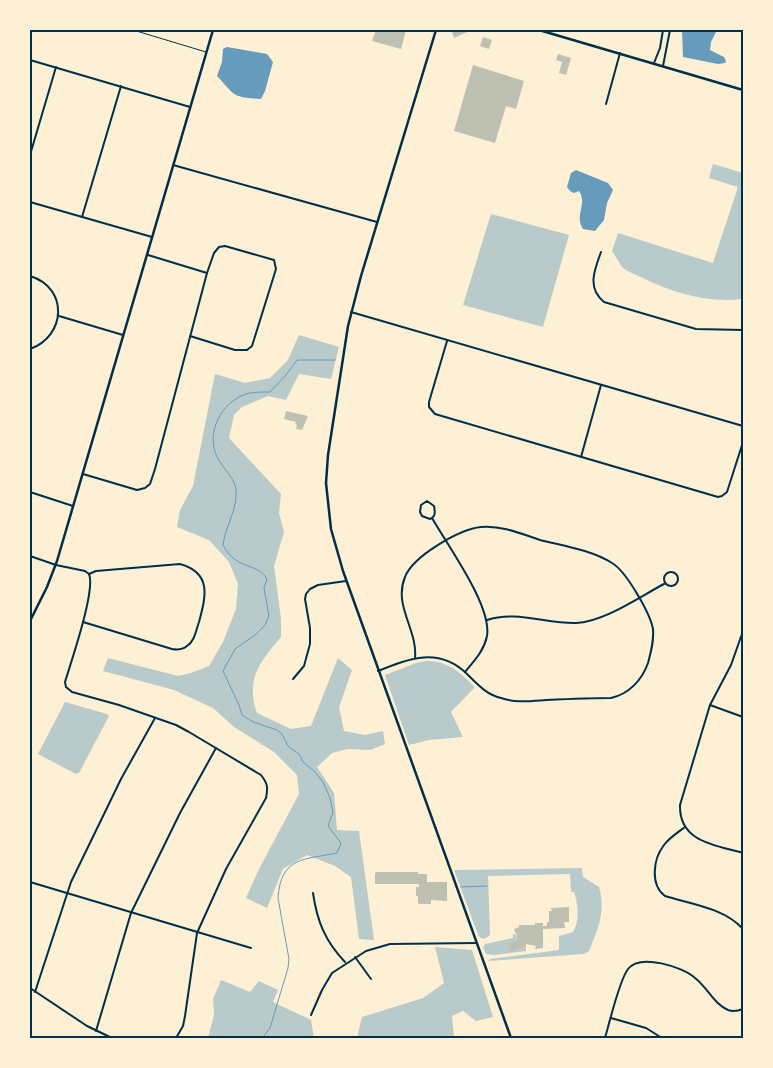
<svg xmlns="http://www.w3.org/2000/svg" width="773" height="1068" font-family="'DejaVu Sans',sans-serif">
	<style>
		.green { fill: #b9caca }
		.water { fill: #669bbc }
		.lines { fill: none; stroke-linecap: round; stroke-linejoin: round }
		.stream { stroke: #669bbc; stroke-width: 1 }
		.building { fill: #bec0b2 }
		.service { stroke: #003049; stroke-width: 1 }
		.minor { stroke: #003049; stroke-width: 2 }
		.tertiary { stroke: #003049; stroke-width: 2.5 }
		.secondary { stroke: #003049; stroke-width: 2.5 }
		.neatline { fill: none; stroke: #003049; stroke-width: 2 }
	</style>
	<rect width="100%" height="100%" fill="#fdf0d5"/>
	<!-- green -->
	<g class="green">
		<path d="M713 164 743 173V299C708 303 672 293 641 277 635 274 628 272 623 268 619 263 616 257 612 251L618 233 713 263 738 187 709 178Z"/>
		<polygon points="491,214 569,235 543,327 463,305"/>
		<path d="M299 335 339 347 331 379 299 374 286 400 268 396 242 407 234 415 229 438 281 494 279 513 284 532 274 566 281 619V637C260 662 245 679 257 713L291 729 311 726 338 658 352 670 339 707 344 731 365 735 383 731 385 744 370 750 348 749 332 753 317 767 334 793 337 830 359 831 374 940 359 939 351 877 335 866 307 855 283 869 267 908 246 898 258 871 299 794 297 775 274 752 234 727 213 708 174 690 103 671 108 658 178 676 191 673 209 666 223 642 236 609 238 584 229 562 209 540 177 527 180 510 193 486 215 374 245 383 270 378 288 360Z"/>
		<path d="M425 661C447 660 460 672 475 687L451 712 463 737 429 740 409 745 385 675 416 663Z"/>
		<polygon points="65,702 107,714 109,716 79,773 76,774 38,754"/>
		<path d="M582 868 583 877 599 887C606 911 598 929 589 951L584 954 488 961 490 959 559 950V936L573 932C580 922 578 903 574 892H571L570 874 488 876 490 934 489 936 484 939 479 937 454 870Z"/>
		<polygon points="513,934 515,934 518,939 508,943 510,951 526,947 526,951 495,955 486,954 483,947 485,944 513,938"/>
		<polygon points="435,947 472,950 493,1017 476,1021 463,1011 452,1016 454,1038 357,1038 362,1017 423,998 444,983"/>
		<polygon points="221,980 250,992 259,981 278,990 273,1002 311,1020 314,1038 208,1038 214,1015 213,999"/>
	</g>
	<!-- water -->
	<g class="water">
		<polygon points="682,30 717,30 711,42 710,50 724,57 726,61 725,63 718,64 683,57"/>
		<path d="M227 47 267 54 273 62 265 91 261 99C231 97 236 96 217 76L222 62 223 49Z"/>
		<path d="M576 170 608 183 613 190 607 203 604 220 595 231 583 229C574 214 588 205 579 191L574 193 570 191 567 187 571 173Z"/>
	</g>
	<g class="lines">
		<!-- stream -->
		<g class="stream">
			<polyline points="461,887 487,886"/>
			<path d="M258 1038 263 1037 270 1028 288 968 289 959 278 898C281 856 304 860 337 853L341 843 328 826 333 812 330 798 323 782 315 772 303 762 299 754 288 746 282 734 277 730 253 722 242 715 239 705 223 671 235 649 255 635 265 625 269 616 264 588 267 579C258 562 236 571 223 545 225 526 238 510 236 489 234 476 219 465 215 452 207 428 225 398 250 393 256 392 263 392 270 392L286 375 297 360H335"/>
		</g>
	</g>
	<!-- building -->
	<g class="building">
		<polygon points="376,30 406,30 401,49 372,41"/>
		<polygon points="456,30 466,30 467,32 454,38 452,32"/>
		<polygon points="483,37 492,40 489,49 480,46"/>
		<polygon points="558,54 571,58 566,75 559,73 562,62 556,60"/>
		<polygon points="473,65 524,81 516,109 506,106 495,143 454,131"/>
		<polygon points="286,411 308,416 302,430 296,429 297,425 295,424 296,422 284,419"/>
		<polygon points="377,872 418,872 418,874 427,874 427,882 447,882 447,901 431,900 431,904 420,904 418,903 418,896 416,896 416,887 419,887 419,884 375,884 375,873"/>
		<polygon points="569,907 569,922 564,922 565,928 543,929 543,948 535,949 536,946 526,944 526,947 510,952 508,943 518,939 514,929 519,927 519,925 535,925 535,923 543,923 543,926 547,926 547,922 549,922 549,911 552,911 551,908"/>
	</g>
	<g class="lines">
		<!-- service -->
		<polyline class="service" points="133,30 206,52"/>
		<!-- minor -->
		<g class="minor">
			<polyline points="30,60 190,107"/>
			<polyline points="654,63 660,48 663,30"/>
			<polyline points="663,66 670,30"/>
			<polyline points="606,104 620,53"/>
			<polyline points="30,155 56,67"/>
			<polyline points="173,165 377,222"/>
			<polyline points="30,202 152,237"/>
			<polyline points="82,217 121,86"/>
			<path d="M601 252C594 271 587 288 604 302L696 329 743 330"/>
			<polyline points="148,255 207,273"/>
			<path d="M30 276C69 288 66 336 30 349"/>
			<polyline points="351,312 743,426"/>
			<polyline points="59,316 123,335"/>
			<polyline points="447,341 429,402 429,407 435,414 718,497 722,496 727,492 743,442"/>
			<polyline points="581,457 601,385"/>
			<polyline points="83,474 137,490 145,488 150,484 155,469 207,273 214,253 219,247 225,246 274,260 276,269 252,346 247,350 235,350 190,336"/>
			<polyline points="30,492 73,506"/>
			<path d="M427 501 434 506C435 511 436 517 430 519L422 516 420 512 421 505Z"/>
			<path d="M432 518C448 546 492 606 487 636 484 651 474 661 465 672"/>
			<polyline points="30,556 56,565 85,571 89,574"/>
			<circle cx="671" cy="579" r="7"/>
			<path d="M89 574C96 590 71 662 65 682L66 687 72 692 119 705 176 725 189 732 261 775C268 784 268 788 266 798L226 869 197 933 185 1016 183 1026 176 1038"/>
			<path d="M487 620C515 610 547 624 576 623 604 622 639 597 664 584"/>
			<path d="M83 622 172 649C177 650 182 650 187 646 195 641 196 630 199 622 206 596 212 573 180 564L96 571 89 574"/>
			<path d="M743 631 731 665 710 705 680 805C679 842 715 845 743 853"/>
			<path d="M378 671C410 658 439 647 467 674 477 684 487 695 501 698 515 703 531 701 546 700 568 699 590 698 611 698 629 694 642 680 648 663 651 652 654 641 653 629 650 613 626 571 612 563 591 550 564 546 540 540 522 534 501 525 481 527 460 529 413 556 405 577 393 606 418 630 415 658"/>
			<polyline points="293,679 304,666 310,644 310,628 305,599 306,594 310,589 318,585 346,581"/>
			<polyline points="710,705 743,717"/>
			<path d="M685 827C677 833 669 838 664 845 653 859 650 885 665 896 691 904 724 908 743 929"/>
			<polyline points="30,882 251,948"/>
			<path d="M313 893C317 921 325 941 345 962"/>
			<polyline points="355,957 371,979"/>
			<polyline points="30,988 87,1026 112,1038"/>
			<polyline points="35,992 71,882 121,779 155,718"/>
			<polyline points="311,1015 322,990 332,973 366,951 390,944 476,943"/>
			<polyline points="611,1018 646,1028 662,1038"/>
			<polyline points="96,1031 131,913 180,813 216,748"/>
			<path d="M605 1038C610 1021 619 981 628 969 640 953 683 967 695 978 707 987 714 1004 728 1010 733 1012 738 1011 743 1009"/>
		</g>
		<!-- tertiary -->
		<g class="tertiary">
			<polyline points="436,30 361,276 348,326 328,455 326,483 331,529 343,571 511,1038"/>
			<polyline points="30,621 47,587 57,561 213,30"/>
		</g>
		<!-- secondary -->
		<polyline class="secondary" points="539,30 743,90"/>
	</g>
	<!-- border -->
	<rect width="773" height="1068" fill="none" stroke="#fdf0d5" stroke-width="62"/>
	<rect x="31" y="31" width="711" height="1006" class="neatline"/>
</svg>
